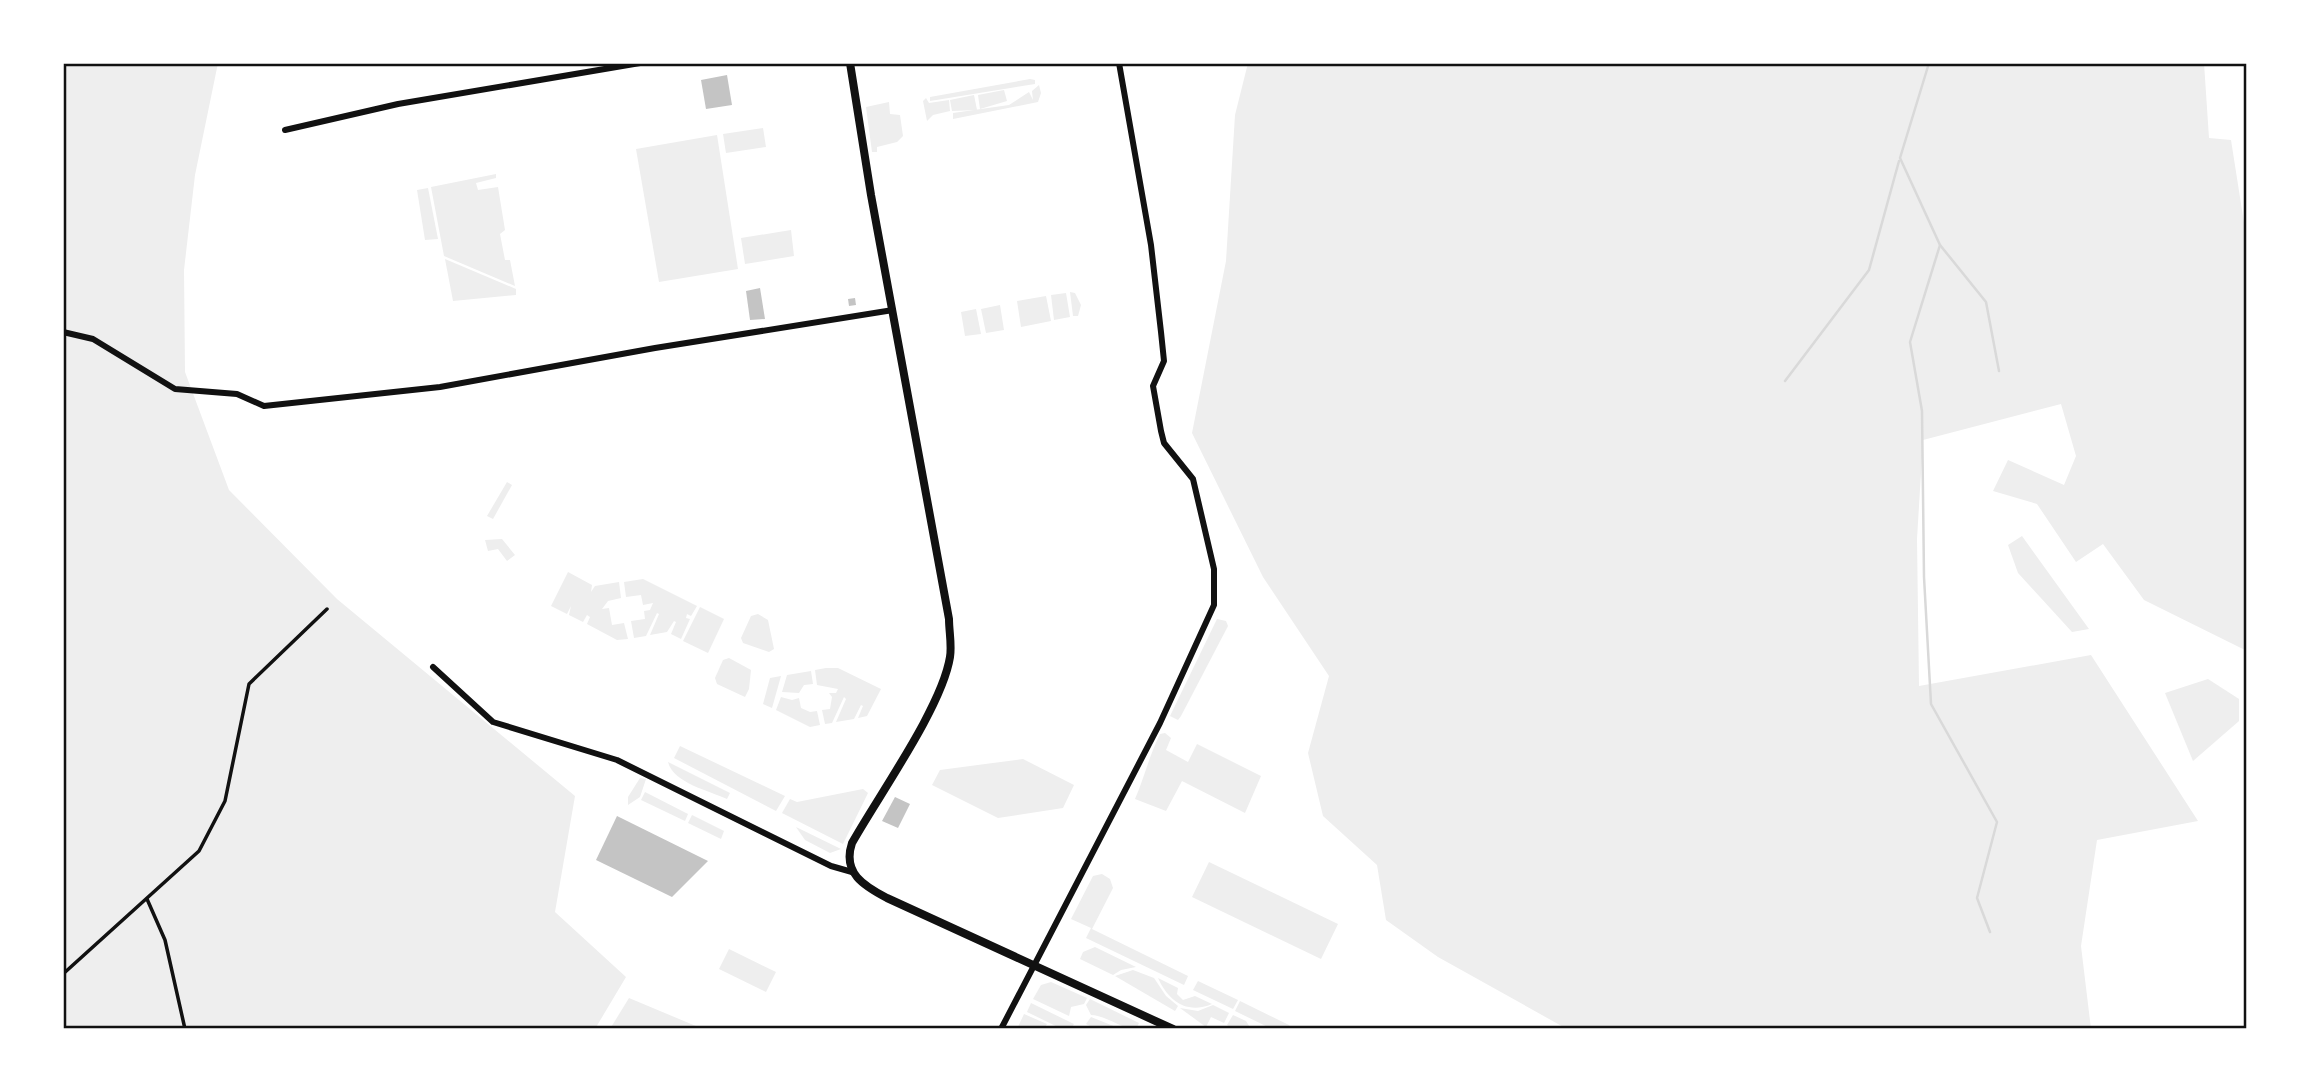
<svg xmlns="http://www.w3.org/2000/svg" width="2310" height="1092" font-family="'PT Sans',sans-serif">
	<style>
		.green { fill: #eee }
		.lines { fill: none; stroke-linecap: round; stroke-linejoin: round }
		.stream { stroke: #d9d9d9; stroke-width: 2.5 }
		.building { fill: #c4c4c4 }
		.service { stroke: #111; stroke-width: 3.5 }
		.minor { stroke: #111; stroke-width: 6 }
		.tertiary { stroke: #111; stroke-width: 8 }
		.neatline { fill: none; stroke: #111; stroke-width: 2.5 }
	</style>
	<rect width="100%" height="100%" fill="#fff"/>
	<!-- green -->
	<g class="green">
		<polygon points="63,63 218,63 195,175 184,270 185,372 229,490 337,599 575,796 555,912 626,977 595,1029 63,1029"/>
		<polygon points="1248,63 2204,63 2209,138 2231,140 2247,242 2247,651 2144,600 2103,544 2076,562 2037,504 1993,491 2008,460 2064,485 2076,456 2061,404 1923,440 1917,539 1919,686 2091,655 2198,821 2097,840 2081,946 2091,1029 1567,1029 1438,957 1386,920 1377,865 1323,816 1308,753 1329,676 1263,577 1192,433 1226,261 1235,115"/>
		<polygon points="1030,79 1035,80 1035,84 930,101 930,97"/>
		<polygon points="1039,85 1041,93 1038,102 953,119 953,113 1009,105 1029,92 1033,100 1032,91"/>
		<polygon points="1004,90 1007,101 980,109 978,95"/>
		<polygon points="974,95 977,110 952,111 950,100"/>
		<polygon points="926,98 929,103 949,100 950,111 933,115 927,121 923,101"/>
		<polygon points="889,102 890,114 900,115 903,136 897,142 877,147 877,152 872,152 866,107"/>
		<polygon points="763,128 766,147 726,153 723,134"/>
		<polygon points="717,135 738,269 659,282 636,149"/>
		<polygon points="496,174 496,178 476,183 478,190 498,187 505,230 500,234 505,260 510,260 515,286 444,256 431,187"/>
		<polygon points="428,188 438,239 425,240 417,190"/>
		<polygon points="791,230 794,256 745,264 741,238"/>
		<polygon points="445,259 516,289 516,295 453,301"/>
		<polygon points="1070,292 1075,293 1081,305 1078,316 1073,316"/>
		<polygon points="1066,293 1070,317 1054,320 1051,295"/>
		<polygon points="1046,296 1051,321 1021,327 1017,301"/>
		<polygon points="1000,305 1004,330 986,333 981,309"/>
		<polygon points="976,309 981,334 965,336 961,312"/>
		<polygon points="507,482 512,485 493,519 487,516"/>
		<polygon points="2022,536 2089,629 2072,632 2018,573 2008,545"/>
		<polygon points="502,539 515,555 507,561 498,549 488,551 485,540"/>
		<polygon points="568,572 592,585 591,592 595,586 619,582 621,598 608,601 602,609 609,608 612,625 624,623 628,639 617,640 587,624 590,617 587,615 583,622 569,615 571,606 567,614 551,606"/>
		<polygon points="643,579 697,606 691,616 687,614 686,618 690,619 681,639 671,634 676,622 674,621 667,632 650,635 659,614 657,613 646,636 634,638 631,621 645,619 644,611 650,610 653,603 643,605 641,595 626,597 624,582"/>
		<polygon points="700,607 724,619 708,653 683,641"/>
		<polygon points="758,614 768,620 774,649 769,652 743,643 741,638 751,616"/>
		<polygon points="1217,619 1226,621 1228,626 1181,716 1178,720 1170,716"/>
		<polygon points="729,658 751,670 749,689 745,697 717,684 715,678 723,660"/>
		<polygon points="826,668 838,668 881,689 867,716 858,718 863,706 861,705 854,719 836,722 846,699 844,697 832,723 825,724 822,710 830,709 832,697 829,693 836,693 838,689 817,685 815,670"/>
		<polygon points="811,671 813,684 804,685 799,693 782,692 787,675"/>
		<polygon points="781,676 772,708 763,704 770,678"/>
		<polygon points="2208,679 2239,699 2239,721 2193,761 2165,693"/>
		<polygon points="781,697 792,700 799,698 801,708 810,712 817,711 820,725 810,727 776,710"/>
		<path d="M1165 733 1171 738 1166 750 1188 762 1197 744 1261 776 1245 813 1182 781 1166 811 1135 799C1145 776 1149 756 1160 734Z"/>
		<polygon points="680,746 785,796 776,811 674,758"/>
		<polygon points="1023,759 1074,785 1063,808 998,818 932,785 940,770"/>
		<path d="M668 762 730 793 727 799C710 791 673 783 668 762Z"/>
		<polygon points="640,778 646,779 640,797 628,805 628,797"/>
		<polygon points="863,789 868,793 843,844 782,813 790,799 797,802"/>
		<polygon points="645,792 688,814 685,821 641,800"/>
		<polygon points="692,815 724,831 721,839 688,823"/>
		<polygon points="796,827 841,849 830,853 805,840"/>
		<polygon points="1209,862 1338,924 1321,959 1192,897"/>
		<polygon points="1102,874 1110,879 1113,888 1092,929 1188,976 1184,985 1086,938 1091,928 1071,919 1093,876"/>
		<polygon points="1095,947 1136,967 1121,970 1113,975 1080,959 1083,952"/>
		<polygon points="729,949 776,972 766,992 719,969"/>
		<polygon points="1133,970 1154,978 1166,996 1178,1006 1175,1011 1115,976"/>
		<path d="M1158 978 1178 988 1177 994 1183 1000 1195 996 1212 1004C1186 1015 1168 1000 1158 978Z"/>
		<polygon points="1198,981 1238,1000 1233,1009 1193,990"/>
		<polygon points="1051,982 1087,998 1084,1004 1071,1007 1069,1016 1033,999 1041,985"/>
		<polygon points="629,998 703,1029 610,1029"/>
		<path d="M1090 999 1139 1023 1136 1029C1121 1029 1108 1016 1091 1015L1086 1005Z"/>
		<polygon points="1240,1001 1289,1025 1292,1029 1272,1029 1235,1011"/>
		<polygon points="1031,1003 1074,1024 1071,1029 1062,1029 1027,1012"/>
		<polygon points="1213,1005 1229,1013 1224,1023 1211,1017 1206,1027 1180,1008 1198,1011"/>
		<polygon points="1024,1014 1047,1024 1044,1029 1017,1029"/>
		<polygon points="1233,1015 1246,1021 1251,1029 1234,1029 1227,1025"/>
		<polygon points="1091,1017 1121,1029 1096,1029 1086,1024"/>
	</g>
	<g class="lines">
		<!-- stream -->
		<g class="stream">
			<polyline points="1929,63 1900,158 1940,245 1986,302 1999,371"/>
			<polyline points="1940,245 1910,342 1922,411 1924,577 1931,704 1997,822 1977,898 1990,932"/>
			<polyline points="1785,381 1869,270 1899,161"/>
		</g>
	</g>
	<!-- building -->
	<g class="building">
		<polygon points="727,75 732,105 706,109 701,80"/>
		<polygon points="760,288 765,319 750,320 746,291"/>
		<polygon points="855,298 856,305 849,306 848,299"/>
		<polygon points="895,797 910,804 898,828 882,821"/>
		<polygon points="617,816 708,861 672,897 596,860"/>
	</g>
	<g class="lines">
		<!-- service -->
		<g class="service">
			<polyline points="147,899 165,940 185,1029"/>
			<polyline points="63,974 199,851 225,801 249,684 327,609"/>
		</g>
		<!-- minor -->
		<g class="minor">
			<polyline points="285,130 398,104 640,63"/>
			<polyline points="63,332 93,339 175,389 237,394 264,406 440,387 655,348 893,310"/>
			<polyline points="433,667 493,722 617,760 831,866 852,872"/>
			<polyline points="1001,1029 1160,723 1214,605 1214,569 1193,479 1164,443 1161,431 1153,386 1164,361 1161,332 1151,245 1119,63"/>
		</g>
		<!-- tertiary -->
		<path class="tertiary" d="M850 63 871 195 949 619C949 631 952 645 950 657 942 707 879 795 852 843 842 873 864 886 887 898L1173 1029"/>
	</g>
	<!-- border -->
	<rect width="2310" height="1092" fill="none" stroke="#ffffff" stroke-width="130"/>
	<rect x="65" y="65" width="2180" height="962" class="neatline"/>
</svg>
